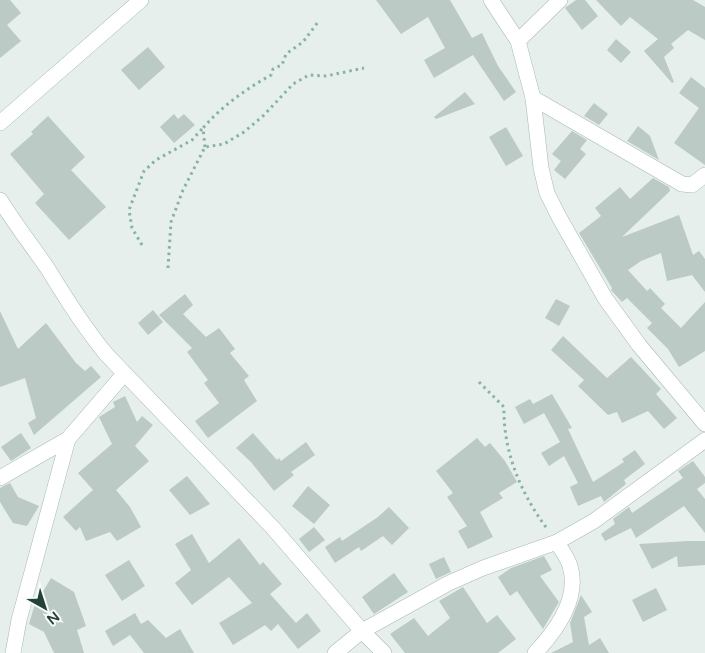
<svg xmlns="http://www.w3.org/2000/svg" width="705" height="653" font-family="'Varela Round',sans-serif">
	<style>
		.building { fill: #bbcac4 }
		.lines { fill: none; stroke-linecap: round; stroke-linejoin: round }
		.minor-casing { stroke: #a8b8b2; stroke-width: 16 }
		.tertiary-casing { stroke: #a8b8b2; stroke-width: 16 }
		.path { stroke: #86b3a5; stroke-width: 3; stroke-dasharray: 2.5 4; stroke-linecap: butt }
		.minor { stroke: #fff; stroke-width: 15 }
		.tertiary { stroke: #fff; stroke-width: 15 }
	</style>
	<rect width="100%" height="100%" fill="#e6efeb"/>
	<!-- building -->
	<g class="building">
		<polygon points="0,0 10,0 21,13 7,25 21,41 0,58"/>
		<polygon points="376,0 450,0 472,38 482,33 498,66 516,92 504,101 473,55 434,78 424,60 445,48 428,17 401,34"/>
		<polygon points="576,0 585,0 598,16 582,30 565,8"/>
		<polygon points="596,0 693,0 705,7 705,40 688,30 671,44 674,48 664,57 674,82 672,83 644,51 658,39 630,17 621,26"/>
		<polygon points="616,39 631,52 621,63 607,50"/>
		<polygon points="148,47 165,67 139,90 121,70"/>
		<polygon points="691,77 705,88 705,165 674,143 699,108 679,93"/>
		<polygon points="465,92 475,104 436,119 434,117"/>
		<polygon points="594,103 608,114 599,125 584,116"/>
		<polygon points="174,114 178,119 184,114 195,125 174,143 160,127"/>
		<polygon points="48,116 85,157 71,170 106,207 69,240 35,203 44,194 10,154 33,134 31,132"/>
		<polygon points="638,126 650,136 659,160 627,141"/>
		<polygon points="506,127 523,156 506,166 489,137"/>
		<polygon points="572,131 587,140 580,149 586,154 565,179 554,170 561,161 552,154"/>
		<polygon points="653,178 669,187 670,191 622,237 679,215 693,255 699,251 705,259 705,292 692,275 667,281 661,253 641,261 628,270 647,291 650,288 665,304 661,308 681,328 705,302 705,351 679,367 668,349 647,328 652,323 627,298 622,302 611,290 612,288 579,233 601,216 595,208 620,187 630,199"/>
		<polygon points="185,294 193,305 183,314 206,337 219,328 235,349 230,353 249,376 244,380 257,401 208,438 195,421 219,403 204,383 208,380 187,352 192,348 159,315"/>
		<polygon points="556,299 570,306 559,326 545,318"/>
		<polygon points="153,310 163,322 148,335 138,323"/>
		<polygon points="0,311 18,349 46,323 76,363 85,371 91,366 101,377 34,435 28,423 36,418 25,378 0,387"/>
		<polygon points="563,336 607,378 631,357 661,389 656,394 677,418 664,429 648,411 622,423 617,412 608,415 578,386 584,380 551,350"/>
		<polygon points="552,394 572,428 568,429 593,482 624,462 622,459 635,450 645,464 624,480 626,484 604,502 601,496 578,506 570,487 578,483 564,456 549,466 541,453 560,442 544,413 524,424 515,407 530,399 533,404"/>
		<polygon points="125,396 137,422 142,416 153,425 135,446 149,461 116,490 130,507 141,527 117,541 110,532 86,541 80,527 76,531 63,517 93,490 78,473 112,444 99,417 115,407 113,402"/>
		<polygon points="21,433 31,448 11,461 1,447"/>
		<polygon points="253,433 277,460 279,458 281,461 306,442 315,455 291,472 294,475 274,491 251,462 236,448"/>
		<polygon points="477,438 485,447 490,443 505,461 517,482 499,493 503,498 480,512 493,537 468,549 458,531 467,526 447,497 453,493 436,471"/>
		<polygon points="693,461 705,477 705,483 697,489 705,499 705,533 684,506 636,538 631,528 605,541 601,534 615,524 613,519 629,507 632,513 683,478 678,471"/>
		<polygon points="187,476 210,504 190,515 169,490"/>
		<polygon points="10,483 18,497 39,506 27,526 13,523 0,502 0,488"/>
		<polygon points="308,486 330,505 314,524 292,506"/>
		<polygon points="389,507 409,528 392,545 383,536 361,551 359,547 335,563 325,547 340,537 342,541 378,517"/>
		<polygon points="314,527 325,540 309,552 299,539"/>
		<polygon points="192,534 209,563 239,538 260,565 263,562 282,584 270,594 296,623 307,613 321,631 298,649 278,624 271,631 265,625 233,645 219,623 252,603 229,577 192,605 175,583 191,570 175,544"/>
		<polygon points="688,541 705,541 705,565 678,567 677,556 652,569 639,544"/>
		<polygon points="544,556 552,570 540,576 559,602 543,629 517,591 510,596 498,577 511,568"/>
		<polygon points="444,557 451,572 436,579 429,564"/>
		<polygon points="129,560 145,586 122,601 105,575"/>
		<polygon points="394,573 408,592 374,614 362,597"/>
		<polygon points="51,578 74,592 86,626 77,630 84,653 54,653 44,632 29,624 34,607"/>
		<polygon points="463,587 487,623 497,615 516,639 498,653 405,653 390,634 414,618 428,636 450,618 439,601"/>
		<polygon points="656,588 667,610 643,622 632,600"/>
		<polygon points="581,595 592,612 584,617 589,645 600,638 609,653 551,653 573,642 570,623"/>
		<polygon points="135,613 141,624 148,620 166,638 180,629 194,653 144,653 130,635 113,646 105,631"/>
	</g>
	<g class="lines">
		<defs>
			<g id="minor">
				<polyline points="491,0 518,41"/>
				<polyline points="560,0 518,41 533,98 541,168 547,193 559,217 605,298 639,345 705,424"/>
				<polyline points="533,98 682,184 692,185 705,175"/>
				<path d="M0 200C15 224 32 246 48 269 66 299 84 327 106 354L273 528 362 631 384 653"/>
				<polyline points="0,478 68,439 124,374"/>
				<polyline points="13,653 19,620 68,439"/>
				<polyline points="335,653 362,631 449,583 483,568 557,542 594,521 705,440"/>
				<path d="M535 653C556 631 580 599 570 566 568 558 561 550 557 542"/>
			</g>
			<polyline id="tertiary" points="0,123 141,0"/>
		</defs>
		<!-- minor casing -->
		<use href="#minor" class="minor-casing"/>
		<!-- tertiary casing -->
		<use href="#tertiary" class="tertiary-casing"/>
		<!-- path -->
		<g class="path">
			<path d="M205 147 203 128C222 106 246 89 271 75L273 69 282 65 286 54 303 42 318 22"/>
			<polyline points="142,245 132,228 129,210 144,171 156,160 192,140 202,129"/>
			<polyline points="168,268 171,222 183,190 205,147 224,144 244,132 263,116 293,84 309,75 326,76 364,68"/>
			<path d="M479 382 504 407C503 452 521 494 548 530"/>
		</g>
		<!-- minor -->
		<use href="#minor" class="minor"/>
		<!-- tertiary -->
		<use href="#tertiary" class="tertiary"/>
	</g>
	<!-- north arrow -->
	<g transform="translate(45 608) rotate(141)" stroke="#f7fbf9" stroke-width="4" paint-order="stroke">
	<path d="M0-4L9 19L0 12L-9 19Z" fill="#24423a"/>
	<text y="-8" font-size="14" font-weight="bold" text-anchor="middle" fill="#24423a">N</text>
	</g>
</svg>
